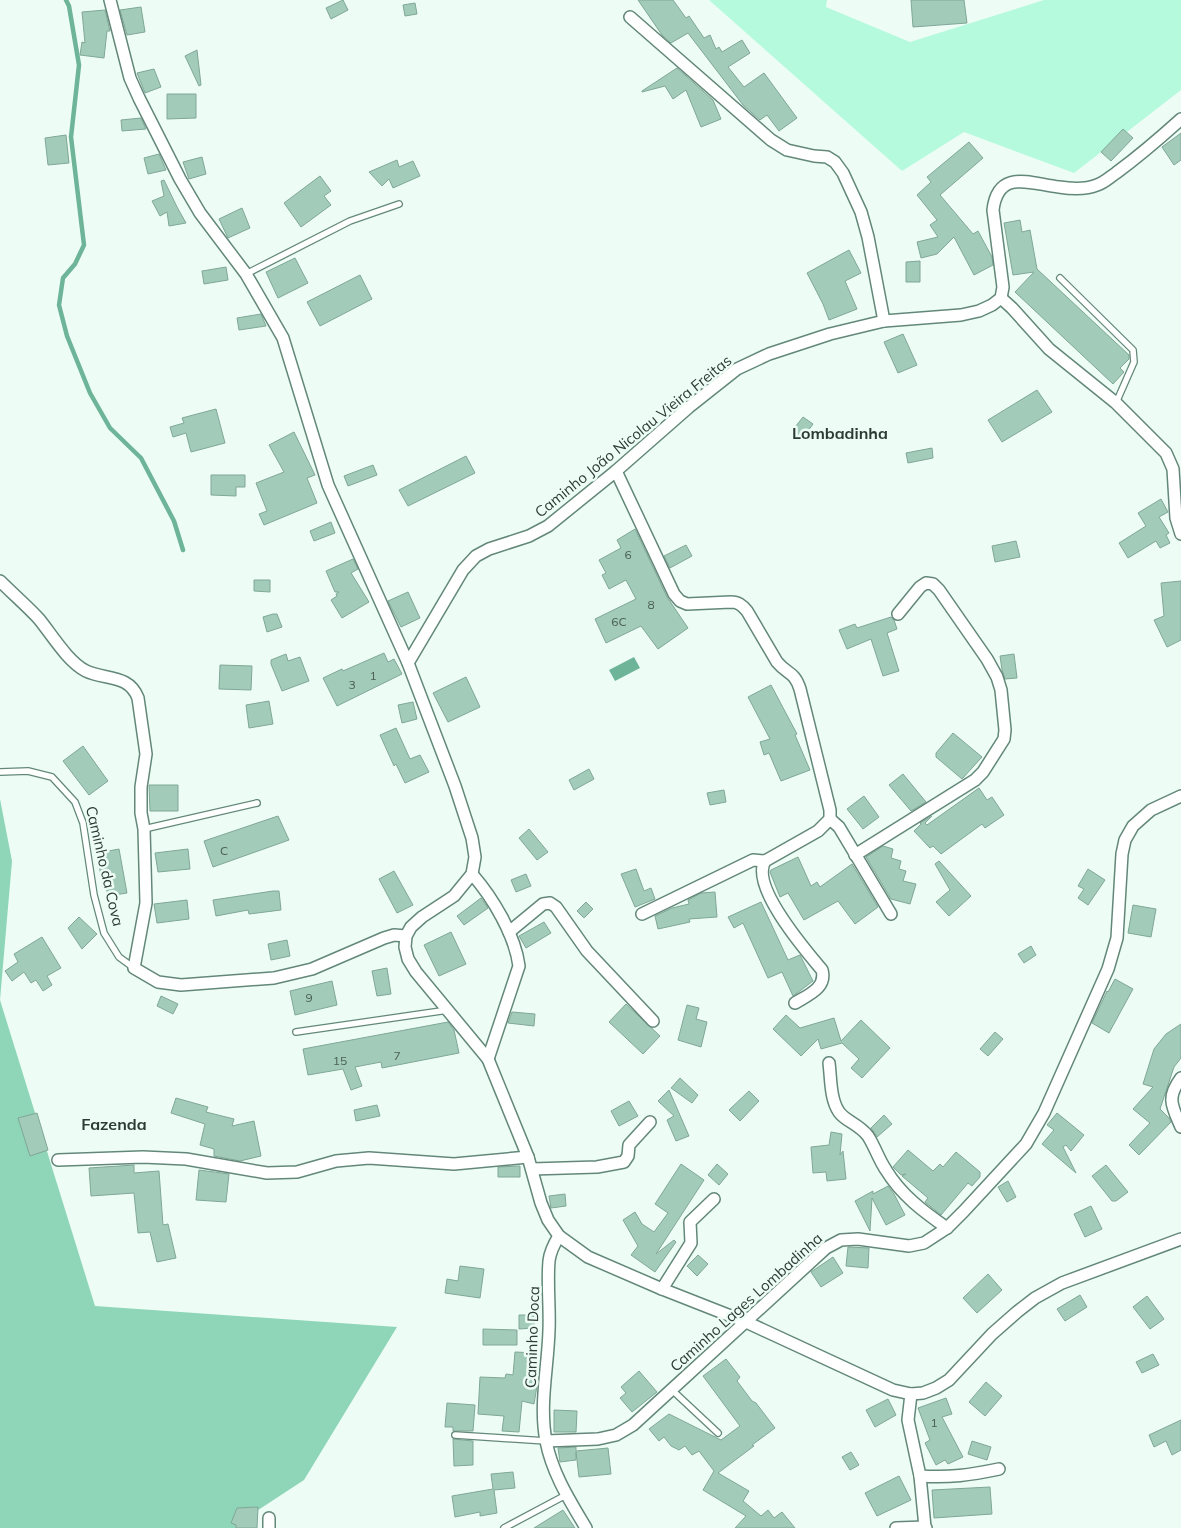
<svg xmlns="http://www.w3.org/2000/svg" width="1181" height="1528" font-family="Mulish,sans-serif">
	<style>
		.green { fill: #b6fade }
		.forest { fill: #8fd6b9 }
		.water { fill: #6eb499 }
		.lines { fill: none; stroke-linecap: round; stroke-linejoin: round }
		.stream { stroke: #6eb499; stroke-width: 4.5 }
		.building { fill: #a3cbba; stroke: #80a797 }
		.lane-casing { stroke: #638879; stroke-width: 8 }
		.street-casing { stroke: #638879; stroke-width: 14 }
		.lane { stroke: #fff; stroke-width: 5.5 }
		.street { stroke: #fff; stroke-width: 11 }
		.labels { text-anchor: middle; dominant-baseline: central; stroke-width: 5; stroke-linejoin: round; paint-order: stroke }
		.number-label { font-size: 12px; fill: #4a6056 }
		.street-label { font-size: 15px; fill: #2c3c35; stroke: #edfdf6 }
		.neighbourhood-label { font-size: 16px; font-weight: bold; fill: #2c3c35; stroke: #edfdf6 }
	</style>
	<rect width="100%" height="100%" fill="#edfdf6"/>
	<!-- green -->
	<polygon class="green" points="709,0 827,0 826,7 910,42 1044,0 1181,0 1181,90 1074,173 964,132 902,171"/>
	<!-- forest -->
	<polygon class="forest" points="0,799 12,861 0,1000 95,1306 397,1327 304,1480 249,1516 242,1528 0,1528"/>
	<!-- water -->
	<polygon class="water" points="634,657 640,668 615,681 609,670"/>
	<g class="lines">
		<!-- stream -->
		<polyline class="stream" points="66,0 69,6 79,65 71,137 84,245 75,264 63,278 59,305 67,336 90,393 110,428 141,458 174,521 183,550"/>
	</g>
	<!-- building -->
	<g class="building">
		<polygon points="343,0 348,10 331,19 326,8"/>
		<polygon points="638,0 673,0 686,18 689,16 704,38 710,35 716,49 719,47 722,52 742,40 750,53 728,67 744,87 764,73 797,118 779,131 767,115 760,120 743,105 688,33 671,43 662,35"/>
		<polygon points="911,0 964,0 967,23 913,27"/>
		<polygon points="415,3 417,14 405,16 403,5"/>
		<polygon points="141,7 145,32 127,35 120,10"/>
		<polygon points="105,10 110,31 107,31 104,58 80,55 82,42 85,43 82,12"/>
		<polygon points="197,50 201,85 199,86 185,56"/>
		<polygon points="677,68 713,100 721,119 701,127 686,90 673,99 665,86 642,92 642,91"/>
		<polygon points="154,69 161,87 145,93 137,73"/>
		<polygon points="167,94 196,94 196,118 167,119"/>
		<polygon points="141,118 146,129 122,131 121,120"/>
		<polygon points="1123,129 1133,138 1111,161 1101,152"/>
		<polygon points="1181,133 1181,160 1174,165 1162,147"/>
		<polygon points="66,135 69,163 48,165 45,138"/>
		<polygon points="969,142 983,158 940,195 973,234 978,231 992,257 993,265 974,275 954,237 937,254 921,258 917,242 938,237 930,225 937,220 917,195 931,182 927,177"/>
		<polygon points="159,154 166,170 148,174 144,158"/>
		<polygon points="202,157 206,174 189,179 183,162"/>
		<polygon points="397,160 399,167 413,161 420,176 393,188 389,179 382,186 369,172"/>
		<polygon points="320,176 331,191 324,196 331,205 301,227 284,203"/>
		<polygon points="164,180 177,207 186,223 169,226 167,212 160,216 152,201 164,196 161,181"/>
		<polygon points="242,208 250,228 228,238 219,219"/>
		<polygon points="1020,220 1022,232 1030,230 1037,269 1129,355 1129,359 1120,368 1124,372 1113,384 1015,292 1034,272 1013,275 1004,223"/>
		<polygon points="849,250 861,273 845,281 857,309 829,320 823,304 807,273"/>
		<polygon points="295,258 308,283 278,298 266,272"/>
		<polygon points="920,261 920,282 906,282 906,262"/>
		<polygon points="226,267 228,280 204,284 202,271"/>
		<polygon points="360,275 372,299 320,326 307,302"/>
		<polygon points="261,314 266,326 239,330 237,318"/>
		<polygon points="903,334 917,365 898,373 884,342"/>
		<polygon points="1037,390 1052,412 1002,442 988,420"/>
		<polygon points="216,409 225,443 191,452 186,433 173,437 170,427 184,423 182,418"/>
		<polygon points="803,417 813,424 802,439 792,431"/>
		<polygon points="294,432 315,475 307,478 317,503 264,525 259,514 267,511 256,483 284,472 269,445"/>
		<polygon points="932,448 933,458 908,463 906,453"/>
		<polygon points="466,456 475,473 408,506 399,490"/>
		<polygon points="373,465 377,475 348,486 344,476"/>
		<polygon points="211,475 245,475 245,487 236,487 236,496 211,495"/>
		<polygon points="1161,499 1168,512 1159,517 1169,533 1166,535 1170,543 1160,548 1156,541 1128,558 1119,543 1146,526 1138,513"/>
		<polygon points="331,522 335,533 314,541 310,531"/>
		<polygon points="635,529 667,597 688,628 658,649 641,626 606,643 595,619 636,599 626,580 609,589 602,575 606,573 599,560 621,548 617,540"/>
		<polygon points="1016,541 1020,557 995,562 992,546"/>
		<polygon points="686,545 692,556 670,568 664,556"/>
		<polygon points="353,559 358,569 351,573 369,602 342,618 331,600 337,596 336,594 339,592 335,592 326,571"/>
		<polygon points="254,580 270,580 270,592 254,591"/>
		<polygon points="1181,581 1181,640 1167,647 1154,620 1164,616 1161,583"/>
		<polygon points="408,592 420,618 401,627 388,601"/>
		<polygon points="273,614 277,614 282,627 267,632 263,617"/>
		<polygon points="891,617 894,620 897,629 887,633 899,671 883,676 871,639 847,649 839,630 855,624 857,628"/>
		<polygon points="384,653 388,662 394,659 402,674 337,706 323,678 342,669 343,671"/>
		<polygon points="286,654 288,661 300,657 309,681 282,691 271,664 271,660"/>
		<polygon points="1014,654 1017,678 1005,679 1002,670 1000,656"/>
		<polygon points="220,665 252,666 251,690 219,689"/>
		<polygon points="466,677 480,707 448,722 433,693"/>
		<polygon points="771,685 797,734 795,735 810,770 781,781 769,753 764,755 760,742 770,739 748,697"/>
		<polygon points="269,701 273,724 249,728 246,705"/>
		<polygon points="413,702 417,719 402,723 398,705"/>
		<polygon points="396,728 410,759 420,755 429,772 405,783 396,764 394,766 380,735"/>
		<polygon points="953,733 982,757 962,779 936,757 936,753"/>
		<polygon points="83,746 108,781 89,795 63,761"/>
		<polygon points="589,769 594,779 574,790 569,780"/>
		<polygon points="903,774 926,802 911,811 889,785"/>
		<polygon points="149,785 178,785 178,811 150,811"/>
		<polygon points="979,788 987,800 992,797 1004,815 985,828 982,824 941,854 933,846 930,848 914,831 921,824 920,823 932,816 925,823 927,825"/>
		<polygon points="724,790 726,802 710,805 707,793"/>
		<polygon points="864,796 879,817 863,829 847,809"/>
		<polygon points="278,816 289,840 213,867 204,841"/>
		<polygon points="529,829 548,852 537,860 519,838"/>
		<polygon points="883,846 893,849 891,858 901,861 899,869 906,871 903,881 916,884 910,904 891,899 866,857"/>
		<polygon points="119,849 127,893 108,896 104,876 101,877 99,864 104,863 103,852"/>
		<polygon points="188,849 190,869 158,872 155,853"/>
		<polygon points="798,857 811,886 817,882 820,887 852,864 878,907 855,924 838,901 804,920 788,893 780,897 770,872 771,870"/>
		<polygon points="939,861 971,896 949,916 936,902 950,890 935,864"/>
		<polygon points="636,869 644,891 651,888 655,899 635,907 621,874"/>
		<polygon points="1088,869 1105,880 1088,905 1078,898 1084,889 1078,886"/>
		<polygon points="394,871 413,905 397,913 379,879"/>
		<polygon points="526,874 531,886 516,892 511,880"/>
		<polygon points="273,891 279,891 281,910 249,914 248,910 216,916 213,900"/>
		<polygon points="715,892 717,917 689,919 690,922 658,929 655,916 672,908 689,904 688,900 701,893"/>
		<polygon points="481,898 488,908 464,925 457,916"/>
		<polygon points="187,900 189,919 157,923 154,904"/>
		<polygon points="586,902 593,909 584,918 577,911"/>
		<polygon points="761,902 788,960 800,955 813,981 793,996 782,972 768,978 743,923 734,928 728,917"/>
		<polygon points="1133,905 1156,909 1151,937 1128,933"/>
		<polygon points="79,917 97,934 82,949 68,928"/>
		<polygon points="544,922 551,933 526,948 519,936"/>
		<polygon points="451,932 466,964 439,976 424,945"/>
		<polygon points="42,937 61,968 47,976 52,985 43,991 36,980 31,983 24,972 12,981 5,971 18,962 14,954"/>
		<polygon points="287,940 290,956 271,960 268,944"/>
		<polygon points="1031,946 1036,955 1024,963 1018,954"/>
		<polygon points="387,968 391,994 377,996 372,971"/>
		<polygon points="1115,979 1133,989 1109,1033 1092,1023 1107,991 1108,992"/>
		<polygon points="332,981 337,1005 295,1015 290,991"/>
		<polygon points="161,996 178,1004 173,1014 157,1006"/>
		<polygon points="626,1004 660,1036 643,1054 609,1022"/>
		<polygon points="687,1005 699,1008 696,1019 707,1022 701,1047 678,1040"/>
		<polygon points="512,1012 535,1014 534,1026 508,1023"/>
		<polygon points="786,1015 800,1028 834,1018 841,1041 861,1020 890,1048 862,1078 851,1068 859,1059 842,1043 821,1049 818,1039 801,1056 773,1029"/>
		<polygon points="448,1022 454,1030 459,1053 382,1068 381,1062 355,1067 362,1086 351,1090 343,1069 308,1075 303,1049"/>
		<polygon points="1181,1024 1181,1058 1174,1067 1160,1109 1169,1118 1171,1122 1139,1155 1129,1145 1150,1123 1133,1109 1153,1087 1143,1084 1154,1049 1166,1034"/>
		<polygon points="995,1032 1003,1039 988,1056 980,1049"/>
		<polygon points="680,1078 698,1095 692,1103 671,1088"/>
		<polygon points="669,1090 689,1136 676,1141 667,1120 674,1116 658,1101"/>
		<polygon points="749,1091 759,1101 740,1121 729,1110"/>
		<polygon points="176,1098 208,1107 206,1112 234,1119 232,1126 254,1121 261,1156 240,1161 214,1156 214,1149 200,1145 205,1124 171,1113"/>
		<polygon points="629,1101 638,1116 619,1126 611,1111"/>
		<polygon points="377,1105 380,1116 356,1121 354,1110"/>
		<polygon points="37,1113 48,1150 30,1156 18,1118"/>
		<polygon points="1057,1113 1084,1135 1071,1151 1066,1145 1063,1147 1076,1173 1042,1144 1054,1130 1047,1125"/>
		<polygon points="884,1115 892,1124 877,1137 871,1128"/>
		<polygon points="831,1132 842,1134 840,1155 843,1151 846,1179 827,1181 826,1172 813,1173 811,1147 829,1145"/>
		<polygon points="908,1150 933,1171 940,1164 943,1167 956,1152 980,1172 980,1177 972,1186 968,1183 941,1215 925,1202 928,1198 902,1176 906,1174 901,1175 893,1167"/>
		<polygon points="681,1164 704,1180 656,1254 674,1240 676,1242 655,1272 631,1255 638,1246 623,1220 635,1212 642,1224 654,1232 668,1213 655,1204"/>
		<polygon points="717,1164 728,1174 719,1185 708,1175"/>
		<polygon points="134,1165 134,1173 159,1171 163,1225 168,1224 176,1258 157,1262 150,1232 138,1233 134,1193 91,1196 89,1168"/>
		<polygon points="1106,1165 1128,1192 1116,1201 1112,1201 1092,1176"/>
		<polygon points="520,1166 520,1177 498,1177 498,1167"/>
		<polygon points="199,1170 229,1174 226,1202 196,1200"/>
		<polygon points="1008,1181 1016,1197 1007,1202 998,1187"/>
		<polygon points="888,1186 894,1194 905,1215 886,1225 872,1198 870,1231 855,1201 873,1191 873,1194"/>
		<polygon points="565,1194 566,1206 551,1208 549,1196"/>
		<polygon points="1091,1206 1102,1229 1085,1237 1074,1214"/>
		<polygon points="848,1247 869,1248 868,1268 846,1266"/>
		<polygon points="698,1255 708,1264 697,1276 687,1266"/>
		<polygon points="833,1257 843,1273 821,1287 811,1272"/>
		<polygon points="460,1266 484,1269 480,1298 445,1293 447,1279 458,1281"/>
		<polygon points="988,1274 1002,1290 977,1313 963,1298"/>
		<polygon points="1080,1295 1087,1307 1065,1321 1057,1309"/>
		<polygon points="1147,1296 1164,1319 1150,1329 1133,1307"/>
		<polygon points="519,1315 534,1315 534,1328 519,1329"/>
		<polygon points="483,1329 517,1330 517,1345 483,1345"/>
		<polygon points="515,1352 536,1353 534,1379 538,1380 534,1404 522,1401 519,1432 502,1431 504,1416 478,1414 480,1377 505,1378 506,1374 513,1375"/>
		<polygon points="1153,1354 1159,1365 1142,1373 1136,1362"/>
		<polygon points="726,1359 740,1377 737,1381 752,1401 756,1403 775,1428 752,1445 754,1446 718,1473 749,1491 743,1501 761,1516 768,1510 774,1518 782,1512 795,1528 735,1528 746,1516 703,1490 714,1471 699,1451 692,1455 685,1446 679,1450 671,1446 664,1437 659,1441 649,1429 669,1414 721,1440 740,1426 703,1376"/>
		<polygon points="639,1371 657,1392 632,1412 620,1398 626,1393 621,1387"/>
		<polygon points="986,1382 1002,1396 985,1416 969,1402"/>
		<polygon points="946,1398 952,1414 942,1417 963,1457 948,1464 945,1460 936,1465 925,1443 930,1440 918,1408"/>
		<polygon points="888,1399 896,1415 875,1427 866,1410"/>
		<polygon points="447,1403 475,1405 473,1431 453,1431 453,1427 445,1427"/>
		<polygon points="554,1410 577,1411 576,1432 554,1432"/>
		<polygon points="1181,1420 1181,1450 1172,1455 1166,1441 1154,1447 1149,1435"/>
		<polygon points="453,1439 473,1441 473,1465 454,1466"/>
		<polygon points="972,1441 991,1447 987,1460 968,1454"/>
		<polygon points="576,1447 576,1451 608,1448 611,1474 579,1477 576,1452 576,1460 560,1462 558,1448"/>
		<polygon points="851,1452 859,1465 850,1470 842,1457"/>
		<polygon points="513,1472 515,1488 494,1490 497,1513 480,1516 480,1512 455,1517 452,1496 493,1489 491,1474"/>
		<polygon points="899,1476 911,1500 877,1516 865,1493"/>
		<polygon points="990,1487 992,1514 934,1518 932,1490"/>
		<polygon points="258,1507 257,1528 236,1528 236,1525 231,1523 237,1508"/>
		<polygon points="563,1510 575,1528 534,1528"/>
	</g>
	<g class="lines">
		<defs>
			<g id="lane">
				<polyline points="246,274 350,221 399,204"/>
				<polyline points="1060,278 1133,350 1134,362 1116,403"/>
				<polyline points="0,772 28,771 52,777 75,802 83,823 94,895 104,933 119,957 134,968"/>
				<polyline points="144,829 257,803"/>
				<polyline points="296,1032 448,1010"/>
				<polyline points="672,1390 718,1433"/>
				<polyline points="455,1435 546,1441"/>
				<polyline points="504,1528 566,1495"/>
			</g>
			<g id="street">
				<polyline points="110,0 130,78 139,98 180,179 200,213 246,274 283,338 328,485 408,663 455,786 472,838 475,857 472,874 454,896 422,917 411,927 406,936 405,947 408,959 416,972 488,1059 528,1157 541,1203 548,1220 559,1236 588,1257 662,1289 746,1322 893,1390 911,1394 923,1393 936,1388 949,1380 992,1334 1017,1312 1035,1298 1062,1283 1181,1239"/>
				<polyline points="630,17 771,140 787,150 814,156 827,157 835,162 843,173 861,212 868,237 884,321"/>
				<polyline points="1001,298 1012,308 1049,349 1116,403 1166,453 1173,469 1176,518 1181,534"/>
				<path d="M616 471 674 594 680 601 687 604 731 602C738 602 742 605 747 611L777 662C788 675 794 671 800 689L830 810V819L818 831 765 861C750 886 806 951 822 970 827 988 808 995 795 1003"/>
				<path d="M0 581C13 594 27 606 39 619 52 635 68 662 86 671 105 680 129 674 138 698L146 754 141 787V813L144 829 146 903 134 968 158 982 181 985 274 978 312 969 384 938 394 935 406 936"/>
				<path d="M408 663 463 570 476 556 489 549 529 536 548 526 616 471 689 407 737 369 769 354 830 334 884 321 961 315 979 311 992 305 1001 298 1003 287 993 210C998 168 1031 184 1059 187 1072 189 1085 190 1097 185 1104 183 1110 177 1116 173 1139 156 1160 138 1181 119"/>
				<polyline points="830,819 839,827 891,914"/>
				<polyline points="855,855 975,780 983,772 1004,739 1005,730 1001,690 997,677 987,659 939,590 933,584 926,583 920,587 898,614"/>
				<path d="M472 874C493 898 515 935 519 966L488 1059"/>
				<polyline points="642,914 753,860 765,861"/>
				<polyline points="509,932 543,904 550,903 556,907 587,951 653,1021"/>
				<path d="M829 1063C831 1078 830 1099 839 1112 845 1121 859 1124 868 1136 875 1147 879 1160 886 1170 901 1195 924 1212 947 1228"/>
				<path d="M1181 1078C1166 1098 1172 1106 1181 1127"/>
				<polyline points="58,1160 143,1157 186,1159 267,1173 297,1172 336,1161 369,1158 454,1164 528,1157"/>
				<polyline points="532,1169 597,1167 624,1162 628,1156 629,1145 650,1122"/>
				<path d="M559 1236C554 1244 550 1252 549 1261 547 1284 550 1307 549 1330 548 1367 539 1405 546 1441 552 1473 570 1501 586 1528"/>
				<polyline points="662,1289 691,1243 690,1222 714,1199"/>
				<polyline points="911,1394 908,1420 920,1476 925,1527 926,1528"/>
				<polyline points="546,1441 598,1439 616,1435 633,1425 826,1248 841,1240 858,1239 909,1246 924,1243 947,1228 964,1211 1026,1144 1044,1113 1108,969 1117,938 1122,854 1125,840 1133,826 1151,810 1181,796"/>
				<path d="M920 1476C950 1478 970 1475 999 1469"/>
				<polyline points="269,1528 269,1518"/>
				<polyline points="896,1528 925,1527"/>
			</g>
		</defs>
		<!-- lane casing -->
		<use href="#lane" class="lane-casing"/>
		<!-- street casing -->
		<use href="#street" class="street-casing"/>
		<!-- lane -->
		<use href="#lane" class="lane"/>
		<!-- street -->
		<use href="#street" class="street"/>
	</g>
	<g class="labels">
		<!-- number labels -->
		<g class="number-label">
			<text x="628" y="554">6</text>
			<text x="651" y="604">8</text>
			<text x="619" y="621">6C</text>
			<text x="373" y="675">1</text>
			<text x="352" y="684">3</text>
			<text x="224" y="850">C</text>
			<text x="309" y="997">9</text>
			<text x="397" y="1055">7</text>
			<text x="340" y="1060">15</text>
			<text x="934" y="1422">1</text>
		</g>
		<!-- street labels -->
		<g class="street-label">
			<text transform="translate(633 436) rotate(-39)">Caminho João Nicolau Vieira Freitas</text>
			<text transform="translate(105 866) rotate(77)">Caminho da Cova</text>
			<text transform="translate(746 1302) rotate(-42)">Caminho Lages Lombadinha</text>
			<text transform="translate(532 1337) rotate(-88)">Caminho Doca</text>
		</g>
		<!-- neighbourhood labels -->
		<g class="neighbourhood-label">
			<text x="840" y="433">Lombadinha</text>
			<text x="114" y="1124">Fazenda</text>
		</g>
	</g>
</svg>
